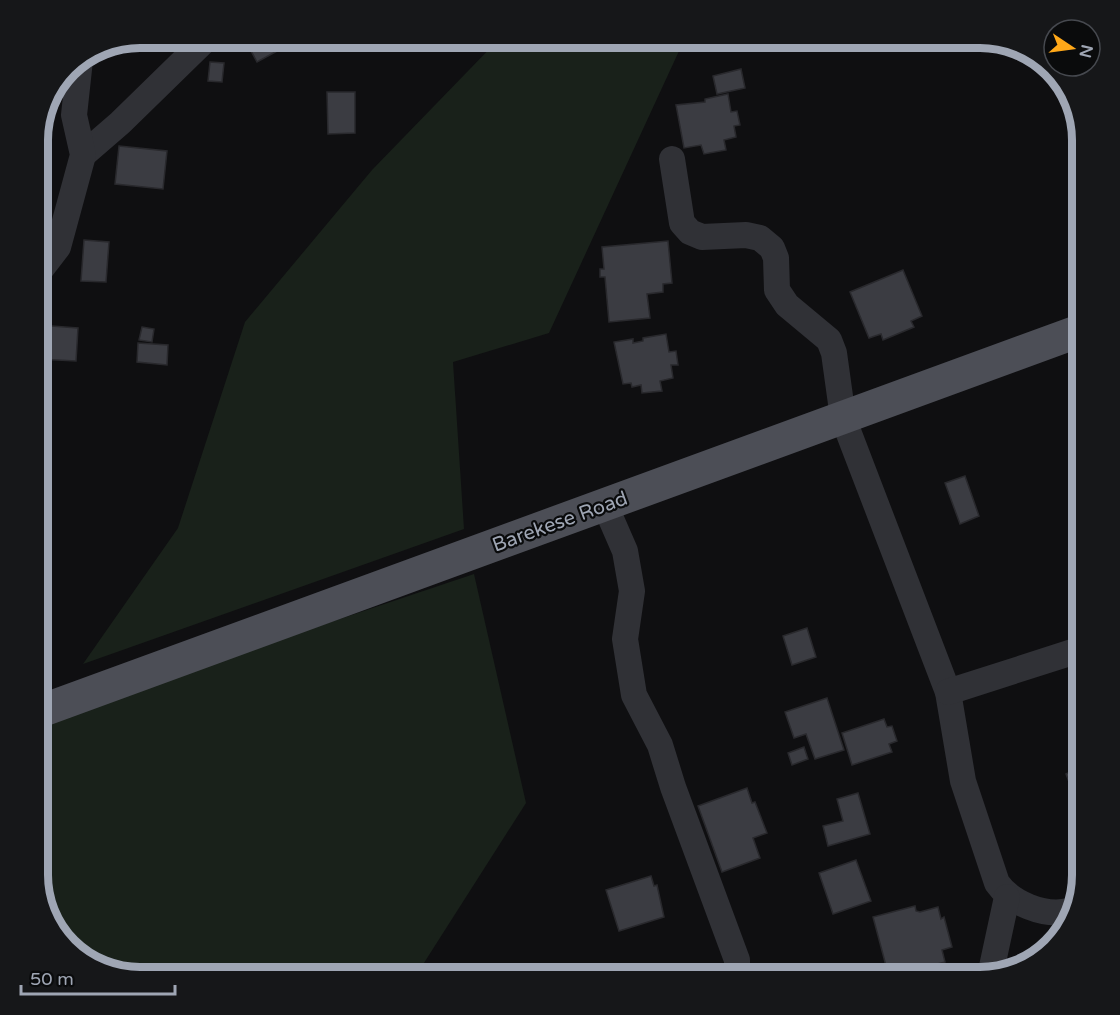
<svg xmlns="http://www.w3.org/2000/svg" width="1120" height="1015" font-family="'Varela Round',sans-serif">
	<style>
		.green { fill: #19211a }
		.building { fill: #3b3c42; stroke: #29292d; stroke-width: 1.5 }
		.lines { fill: none; stroke-linecap: round; stroke-linejoin: round }
		.minor { stroke: #303136; stroke-width: 26 }
		.major { stroke: #4c4e56; stroke-width: 33 }
		.labels { text-anchor: middle; dominant-baseline: central; stroke-width: 4.5; stroke-linejoin: round; paint-order: stroke }
		.street-label { font-size: 20px; fill: #9fa6b4; stroke: #0a0b0c }
		.rim { fill: none; stroke: #9fa6b4; stroke-width: 8 }
	</style>
	<rect width="100%" height="100%" fill="#0f0f11"/>
	<!-- green -->
	<g class="green">
		<polygon points="500,38 685,38 549,333 453,362 464,529 83,664 178,528 245,322 372,170"/>
		<polygon points="474,574 526,803 415,977 140,977 100,970 68,948 38,881 38,730 47,717"/>
	</g>
	<!-- building -->
	<g class="building">
		<polygon points="244,38 301,38 257,62"/>
		<polygon points="210,62 224,63 222,82 208,81"/>
		<polygon points="741,69 745,88 717,94 713,76"/>
		<polygon points="327,92 355,92 355,133 328,134"/>
		<polygon points="728,94 731,112 737,111 740,125 734,126 736,137 724,140 726,150 704,154 701,145 684,148 676,105 705,102 705,99"/>
		<polygon points="119,146 167,151 163,189 115,184"/>
		<polygon points="84,240 109,242 106,282 81,281"/>
		<polygon points="668,241 672,283 663,284 663,292 647,294 650,318 609,322 605,277 600,277 600,269 604,269 602,247"/>
		<polygon points="903,270 922,316 911,321 914,327 883,340 881,334 869,338 850,292"/>
		<polygon points="38,325 78,328 76,361 38,359"/>
		<polygon points="142,327 154,329 152,342 139,340"/>
		<polygon points="666,334 669,352 676,351 678,365 671,365 673,378 660,381 662,391 642,393 641,385 632,387 631,383 623,384 614,342 633,339 633,343 643,341 643,338"/>
		<polygon points="138,343 168,345 167,365 137,362"/>
		<polygon points="965,476 979,516 960,524 945,483"/>
		<polygon points="807,628 816,657 792,665 783,636"/>
		<polygon points="827,698 844,750 815,759 806,734 794,738 785,712"/>
		<polygon points="884,719 887,727 892,726 897,741 889,744 892,752 852,765 842,733"/>
		<polygon points="804,747 808,759 792,765 788,753"/>
		<polygon points="1082,767 1082,807 1079,808 1066,774"/>
		<polygon points="747,788 752,803 755,802 767,833 753,838 760,858 722,872 698,806"/>
		<polygon points="858,793 870,834 828,846 823,826 843,821 837,799"/>
		<polygon points="856,860 871,901 833,914 819,873"/>
		<polygon points="651,876 654,886 657,885 664,917 619,931 606,890"/>
		<polygon points="915,906 916,911 920,912 938,907 941,919 944,917 952,947 942,950 945,962 889,977 873,917"/>
	</g>
	<g class="lines">
		<!-- minor -->
		<g class="minor">
			<polyline points="83,155 120,123 204,41"/>
			<path d="M672 159 682 223 690 232 702 237 746 235 760 238 772 248 776 258 777 290 787 305 829 340 834 353 843 418 948 692 963 781 997 883C1011 903 1044 917 1069 911"/>
			<polyline points="38,273 58,247 83,155 74,115 80,60"/>
			<polyline points="605,505 625,551 632,591 625,639 634,695 660,745 673,787 737,960 737,977"/>
			<polyline points="948,692 1082,649"/>
			<polyline points="990,976 1007,897"/>
		</g>
		<!-- major -->
		<polyline class="major" points="38,712 1082,330"/>
	</g>
	<g class="labels">
		<!-- street labels -->
		<g class="street-label">
			<text transform="translate(560 522) rotate(-20)">Barekese Road</text>
		</g>
	</g>
	<!-- crop -->
	<path d="M0 0H1120V1015H0ZM140 48H980A92 92 0 0 1 1072 140V875A92 92 0 0 1 980 967H140A92 92 0 0 1 48 875V140A92 92 0 0 1 140 48Z" fill="#161719" fill-rule="evenodd"/>
	<path class="rim" d="M140 48H980A92 92 0 0 1 1072 140V875A92 92 0 0 1 980 967H140A92 92 0 0 1 48 875V140A92 92 0 0 1 140 48Z"/>
	<!-- north arrow -->
	<g transform="translate(1072 48) rotate(103)"><circle r="28" fill="#0a0b0c" stroke="#46494f" stroke-width="1.5"/>
	<path d="M0-4.5L10 22L0 15L-10 22Z" fill="#ffa819"/>
	<text y="-9" font-size="16" font-weight="bold" text-anchor="middle" fill="#9fa6b4">N</text>
	</g>
	<!-- scale -->
	<path d="M21 985v9h154v-9" fill="none" stroke="#9fa6b4" stroke-width="3"/>
	<text x="30" y="985" font-size="18" fill="#9fa6b4" stroke="#0a0b0c" stroke-width="4.5" paint-order="stroke">50 m</text>
</svg>
